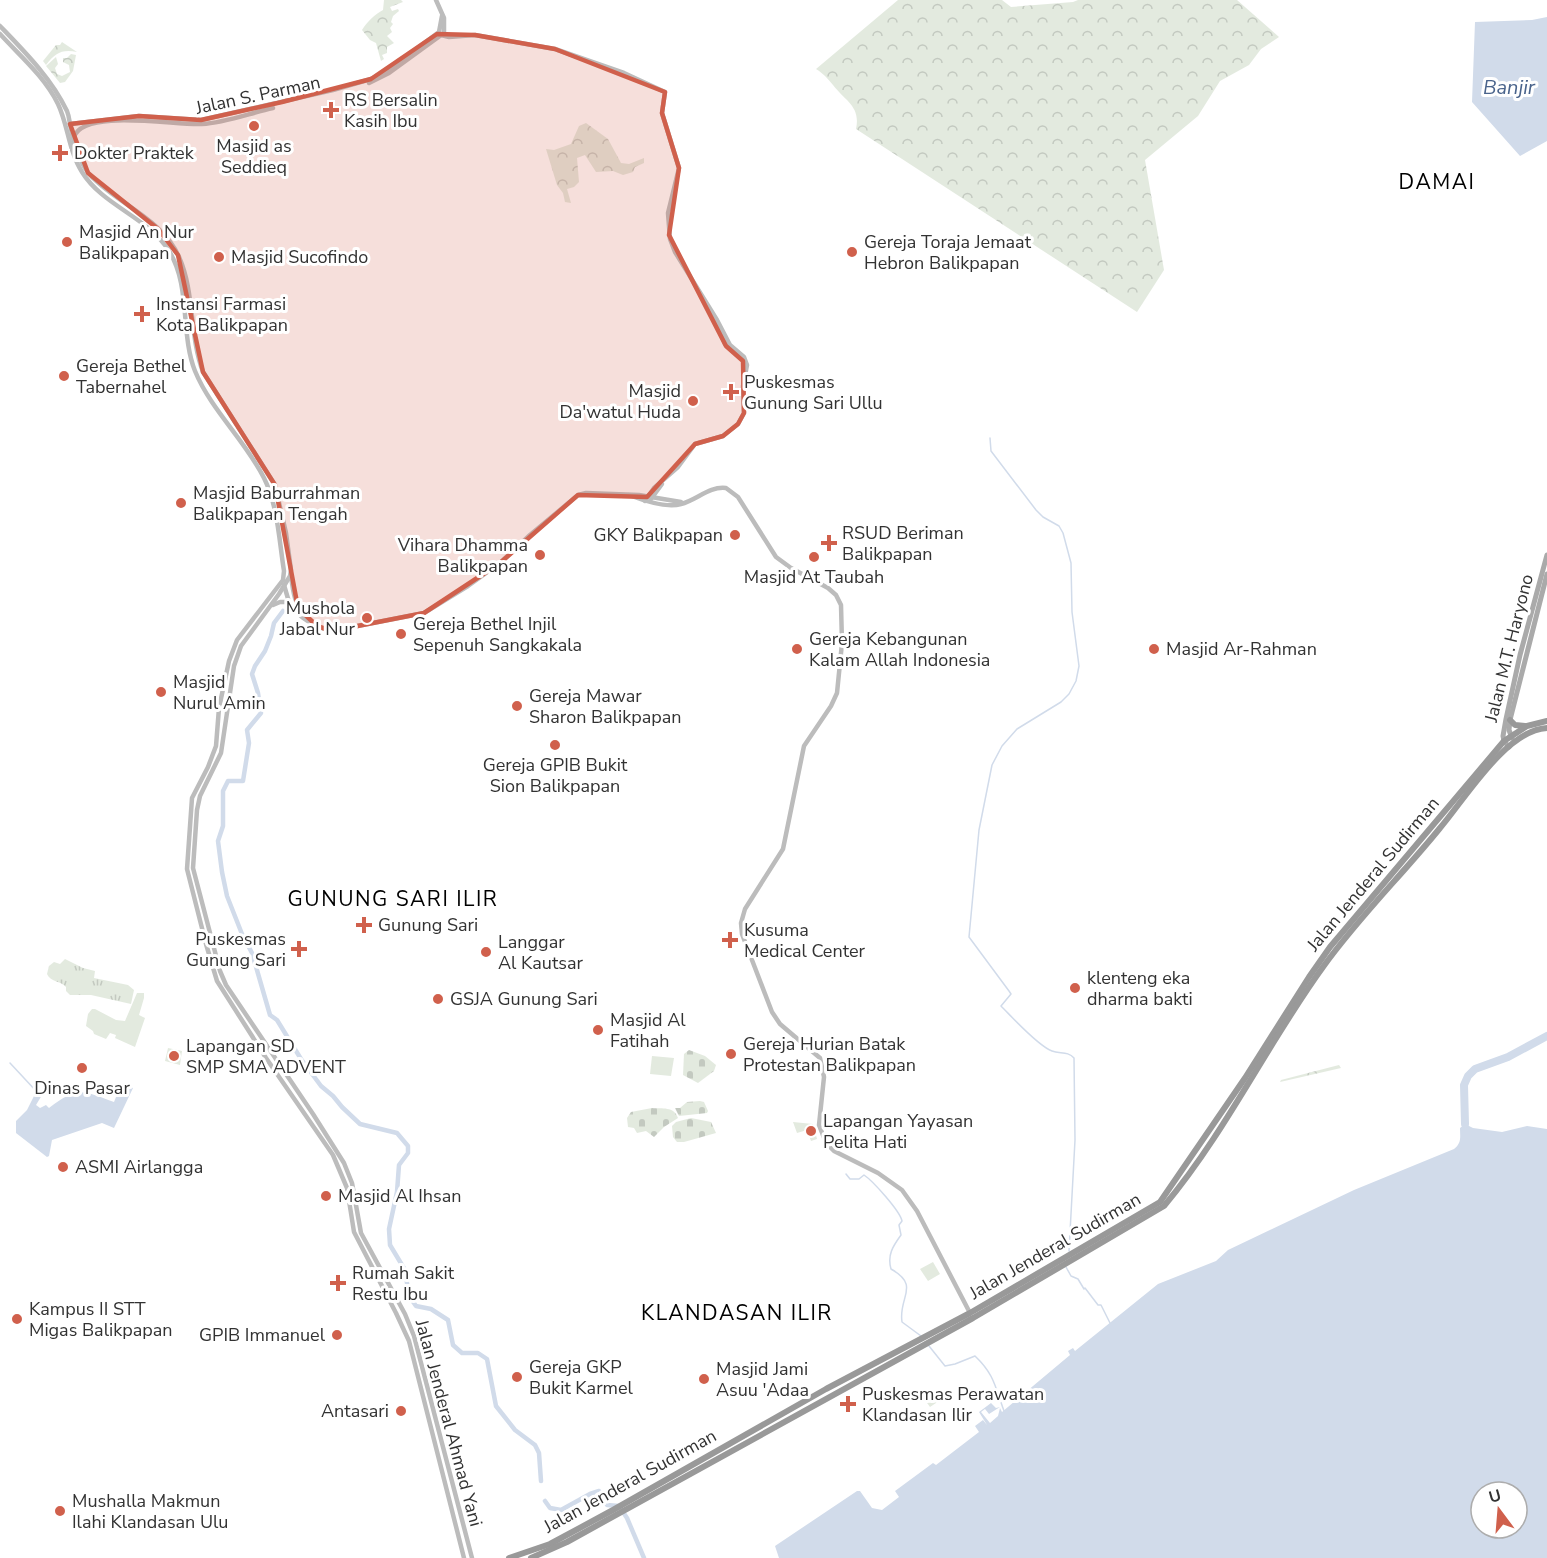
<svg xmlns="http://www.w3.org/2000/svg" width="1547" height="1558" font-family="'Nunito Sans',sans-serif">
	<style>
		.grass { fill: url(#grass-tufts) }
		.forest { fill: url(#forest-crowns) }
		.cemetery { fill: url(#cemetery-stones) }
		.garden { fill: #e3eadf }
		.water { fill: #d1dbea; fill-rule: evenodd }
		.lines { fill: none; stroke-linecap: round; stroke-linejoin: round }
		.stream { stroke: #d1dbea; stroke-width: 1.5 }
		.canal { stroke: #d1dbea; stroke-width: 4.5 }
		.river { stroke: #d1dbea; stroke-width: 8 }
		.secondary { stroke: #bcbcbc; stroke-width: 4.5 }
		.primary { stroke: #aaa; stroke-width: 5 }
		.highway { stroke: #999; stroke-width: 6 }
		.marked { fill: #d0604c; fill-opacity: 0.2; stroke: #d0604c; stroke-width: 4.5; stroke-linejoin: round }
		.poi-dot { fill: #d0604c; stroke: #fff; stroke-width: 2 }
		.labels { text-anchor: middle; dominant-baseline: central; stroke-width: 6; stroke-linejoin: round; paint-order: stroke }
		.street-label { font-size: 18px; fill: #323232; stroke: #fff }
		.poi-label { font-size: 18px; fill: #323232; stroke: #fff; text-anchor: start }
		.water-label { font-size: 20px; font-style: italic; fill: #49638b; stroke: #fff }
		.quarter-label { font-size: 21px; letter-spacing: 1.5px; fill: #000; stroke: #fff }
	</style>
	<defs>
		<pattern id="grass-tufts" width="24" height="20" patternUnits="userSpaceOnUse" patternTransform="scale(1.5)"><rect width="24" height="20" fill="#e3eadf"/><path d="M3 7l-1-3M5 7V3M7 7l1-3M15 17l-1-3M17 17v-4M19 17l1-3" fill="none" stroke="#c3c9c0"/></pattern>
		<pattern id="forest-crowns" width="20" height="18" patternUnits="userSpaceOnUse" patternTransform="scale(1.5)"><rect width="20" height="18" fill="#e3eadf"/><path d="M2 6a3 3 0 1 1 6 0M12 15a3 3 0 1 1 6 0" fill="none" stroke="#c3c9c0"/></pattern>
		<pattern id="cemetery-stones" width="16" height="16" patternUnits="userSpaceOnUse" patternTransform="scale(1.5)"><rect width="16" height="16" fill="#e3eadf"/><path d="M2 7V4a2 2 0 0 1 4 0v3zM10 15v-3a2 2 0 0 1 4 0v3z" fill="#c3c9c0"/></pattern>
	</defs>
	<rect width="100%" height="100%" fill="#fff"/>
	<!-- grass -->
	<path class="grass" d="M65 959 83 968 95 971 94 978 128 985 134 990 131 1004 91 995H70L66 991V987C61 981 50 982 47 974L49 966 54 962 60 964Z"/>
	<!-- forest -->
	<g class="forest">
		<path d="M384 0H401L403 2 390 7 392 11 398 9 399 11 393 16 391 22 393 24 390 28 392 32 387 36 394 43 387 47V53L382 55 384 59 381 61 376 43 370 40 362 30C367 22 375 14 383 10Z"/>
		<path d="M898 0H1002L1011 7 1073 2 1078 0H1237L1279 37 1261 49 1249 65 1220 81 1198 116 1145 160 1164 270 1137 312 856 129C861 106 845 101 833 85 827 78 824 74 816 69Z"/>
		<path d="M62 42 77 52C62 49 55 53 46 65L43 61 56 45H60Z"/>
		<polygon points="71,54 76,55 73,71 65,82 60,83 46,66 56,57 58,64 55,68 57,74 62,76 70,72 69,65 63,62 63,58 67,58"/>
		<polygon points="586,123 608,139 621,163 629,164 644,158 644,163 635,167 633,172 623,175 613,171 596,172 585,155 577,158 579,182 574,187 567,189 571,203 565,202 563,193 557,185 546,149 554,150 571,144 579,126"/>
		<polygon points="1339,1065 1341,1068 1280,1082 1281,1080"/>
	</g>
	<!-- cemetery -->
	<g class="cemetery">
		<polygon points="689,1050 705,1056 716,1065 714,1071 698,1083 683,1075 684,1054"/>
		<polygon points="700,1101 704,1102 708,1111 707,1113 679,1116 675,1108 680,1108 687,1102"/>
		<path d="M652 1108C662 1109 674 1106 678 1118L664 1127 654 1137 646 1131 637 1133 634 1128 628 1127 627 1118 631 1112Z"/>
		<polygon points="691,1118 711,1122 716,1133 684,1142 677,1142 673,1137 672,1126 676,1122"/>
	</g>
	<!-- garden -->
	<g class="garden">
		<polygon points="137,993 144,993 144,998 139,1015 145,1018 135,1047 115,1038 116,1035 110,1033 106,1039 94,1034 93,1031 86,1026 88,1014 92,1009 95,1009 116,1020 125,1021"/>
		<polygon points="168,1048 182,1051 180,1065 165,1061"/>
		<polygon points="652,1056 674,1058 671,1076 650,1074"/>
		<polygon points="793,1122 813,1124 817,1139 811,1141 807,1130 797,1133"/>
		<polygon points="933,1262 940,1274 928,1281 920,1269"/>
		<polygon points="931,1390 939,1401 930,1407 922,1396"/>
	</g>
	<!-- water -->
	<g class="water">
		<polygon points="1547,17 1547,141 1520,156 1472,102 1475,22 1532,20"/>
		<path d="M127 1085 133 1088 114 1128 102 1123 52 1140 49 1156 47 1157 16 1133V1121L27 1110 37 1090 42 1095 36 1105 40 1108 46 1105 49 1108C78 1086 81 1090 114 1102L118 1092Z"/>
		<path d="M1465 1124 1473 1128 1502 1132 1527 1126 1547 1129V1558H779L775 1546 857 1491H860L872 1508 882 1510 899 1497 895 1491 933 1463 936 1465 979 1432 975 1426 983 1420 987 1425 979 1412 991 1403 996 1408 1000 1407 989 1414 985 1409 981 1412 990 1423 998 1416 1000 1408 1002 1412 1070 1355 1068 1351 1073 1348 1075 1351 1158 1284 1216 1261 1228 1250 1354 1190 1454 1149C1462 1143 1460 1137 1460 1128ZM1481 1492H1517V1528H1481Z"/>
	</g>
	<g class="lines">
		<!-- stream -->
		<g class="stream">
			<path d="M990 438 991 451 1036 510 1043 517 1059 526 1063 533 1071 563 1072 612 1079 666 1076 681 1069 694 1061 702 1017 729 1002 746 992 765 979 830 969 937 1009 991 1011 994 1001 1006C1012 1017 1038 1046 1052 1051 1060 1054 1068 1051 1074 1058L1075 1140 1069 1251"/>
			<polyline points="10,1063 37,1092"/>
			<path d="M846 1174 850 1179H859L864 1175C873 1181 900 1211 902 1221L899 1225 901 1235C893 1246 887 1255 891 1269 921 1286 898 1297 902 1322L921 1336"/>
			<polyline points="1066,1267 1071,1276 1078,1279 1084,1289 1085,1288 1098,1305 1101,1305 1110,1323"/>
			<path d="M929 1346 945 1366 955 1364 975 1356C994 1374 995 1386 1004 1411"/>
		</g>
		<!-- canal -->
		<g class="canal">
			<polyline points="283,611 274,623 271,636 265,651 255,666 252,674 258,693 261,713 247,730 249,743 243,781 228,781 223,791 223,826 218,841 222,872 227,896 242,934 252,953 270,1015 277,1020 301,1059 321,1086 333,1096 342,1107 360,1124 397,1133 408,1146 408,1153 399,1165 397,1192 389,1229 390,1245 405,1270 409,1296 416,1306 431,1309 448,1320 453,1345 462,1353 478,1353 487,1359 496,1406 515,1430 535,1445 539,1453 541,1481"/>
			<polyline points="545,1501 550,1508 561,1510 590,1494 599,1491 607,1505 619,1506 627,1518 644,1558"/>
		</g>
		<!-- river -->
		<polyline class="river" points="1465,1124 1464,1085 1468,1076 1475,1069 1508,1057 1547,1036"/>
		<!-- secondary -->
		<g class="secondary">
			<polyline points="436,0 444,18 444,33"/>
			<path d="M0 26C25 52 51 78 67 111 69 116 69 119 70 124 73 142 79 165 93 178 120 205 163 220 179 257 195 293 189 335 203 372L275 485 286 533 291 570 290 576 279 594 241 646 234 666 221 753 200 796 197 810 193 868 220 971 226 985 313 1114 344 1163 352 1183 361 1233 405 1314 414 1336 472 1558"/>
			<path d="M0 34C19 55 45 77 58 104 68 125 69 152 82 172 103 206 148 217 169 251 191 286 180 333 195 371 211 410 245 440 264 478 278 506 279 540 284 571L283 580 237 640 229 661 219 708 216 746 208 767 192 798 187 869 206 944 217 981 266 1058 333 1155 347 1188 354 1232 396 1313 409 1341 464 1558"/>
			<polyline points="437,34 449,37 475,35 555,49 624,73 665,92 662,113 679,168 668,213 670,239 675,252 717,320 730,345 744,357 747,365 743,386 744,413 738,424 723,436 695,444 678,467 654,488 645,501"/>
			<polyline points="369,83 389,73 444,33"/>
			<polyline points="70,124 139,116 201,120 333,90 371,79 385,72 439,32 442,16"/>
			<path d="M74 137C84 108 177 126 202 124 225 123 250 113 273 108"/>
			<polyline points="714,317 725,344 732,351"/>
			<path d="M629 495C642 500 667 508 681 504 697 500 709 486 726 488L738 497 776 557 791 568 828 588 836 595 841 605 842 643 837 693 831 706 804 746 783 849 745 909 741 923 742 934 772 1012 780 1024 820 1058 824 1077 819 1125 826 1143 834 1151 878 1173 902 1190 917 1211 970 1313"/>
			<polyline points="651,499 662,484"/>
			<path d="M291 575C293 592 294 605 307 616"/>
			<polyline points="284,585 289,602"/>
			<path d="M273 605 280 602H289C298 617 315 628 332 631L424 613 468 586 500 563 530 535 578 495 586 493 639 495 681 502"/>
		</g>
		<!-- primary -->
		<g class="primary">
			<polyline points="1512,738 1509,730 1510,720 1547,574"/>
			<polyline points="1509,747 1504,741 1503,736 1506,719 1520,655 1547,555"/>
		</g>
		<!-- highway -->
		<g class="highway">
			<polyline points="1510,720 1515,725 1525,726"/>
			<polyline points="509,1558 550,1544 613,1510 826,1389 970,1313 1160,1202 1245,1078 1309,977 1330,947 1504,741 1527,726 1547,721"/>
			<path d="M531 1558 567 1542 973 1318 1164 1206C1226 1132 1267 1044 1323 967 1358 918 1402 875 1440 828 1465 799 1506 730 1547 728"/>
		</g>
	</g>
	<!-- marked area -->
	<path class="marked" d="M437 34 475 35 555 49 665 92 662 113 679 168 669 235 726 346 743 361 744 413 738 424 723 436 695 444 647 497 578 495 500 563 424 613 332 631 317 626 298 608 275 485 203 372 178 255 158 229 88 173 70 124 139 116 201 120 282 102 371 79Z"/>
	<!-- markers -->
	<g class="poi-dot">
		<path d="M328 101h6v6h6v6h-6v6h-6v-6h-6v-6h6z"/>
		<circle cx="254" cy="126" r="6"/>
		<path d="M57 144h6v6h6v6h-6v6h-6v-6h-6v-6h6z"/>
		<circle cx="67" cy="242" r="6"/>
		<circle cx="852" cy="252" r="6"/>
		<circle cx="219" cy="257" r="6"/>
		<path d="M139 305h6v6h6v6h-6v6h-6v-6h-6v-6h6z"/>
		<circle cx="64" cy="376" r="6"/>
		<path d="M728 383h6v6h6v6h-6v6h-6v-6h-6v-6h6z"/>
		<circle cx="693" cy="401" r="6"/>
		<circle cx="181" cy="503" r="6"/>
		<circle cx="735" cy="535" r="6"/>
		<path d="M826 534h6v6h6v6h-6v6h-6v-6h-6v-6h6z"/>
		<circle cx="540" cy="555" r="6"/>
		<circle cx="814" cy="557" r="6"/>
		<circle cx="367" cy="618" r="6"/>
		<circle cx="401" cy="634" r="6"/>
		<circle cx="797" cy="649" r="6"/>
		<circle cx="1154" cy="649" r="6"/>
		<circle cx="161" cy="692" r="6"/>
		<circle cx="517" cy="706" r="6"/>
		<circle cx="555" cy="745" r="6"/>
		<path d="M361 916h6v6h6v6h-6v6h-6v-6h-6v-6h6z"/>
		<path d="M727 931h6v6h6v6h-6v6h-6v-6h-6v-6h6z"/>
		<path d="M296 940h6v6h6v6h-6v6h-6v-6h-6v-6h6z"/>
		<circle cx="486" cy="952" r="6"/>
		<circle cx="1075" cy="988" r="6"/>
		<circle cx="438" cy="999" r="6"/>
		<circle cx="598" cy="1030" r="6"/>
		<circle cx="731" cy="1054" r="6"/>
		<circle cx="174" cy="1056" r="6"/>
		<circle cx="82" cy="1068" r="6"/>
		<circle cx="811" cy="1131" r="6"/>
		<circle cx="63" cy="1167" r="6"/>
		<circle cx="326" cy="1196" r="6"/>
		<path d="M335 1274h6v6h6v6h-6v6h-6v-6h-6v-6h6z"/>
		<circle cx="17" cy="1319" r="6"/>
		<circle cx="337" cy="1335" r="6"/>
		<circle cx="517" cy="1377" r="6"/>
		<circle cx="704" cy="1379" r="6"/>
		<path d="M845 1395h6v6h6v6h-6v6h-6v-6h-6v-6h6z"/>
		<circle cx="401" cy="1411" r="6"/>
		<circle cx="60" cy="1511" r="6"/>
	</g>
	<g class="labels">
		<!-- street labels -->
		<g class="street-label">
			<text transform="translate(258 95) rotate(-12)">Jalan S. Parman</text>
			<text transform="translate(1509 648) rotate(-76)">Jalan M.T. Haryono</text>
			<text transform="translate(1373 874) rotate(-50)">Jalan Jenderal Sudirman</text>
			<text transform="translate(1055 1246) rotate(-30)">Jalan Jenderal Sudirman</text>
			<text transform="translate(449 1423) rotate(75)">Jalan Jenderal Ahmad Yani</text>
			<text transform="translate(630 1481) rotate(-29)">Jalan Jenderal Sudirman</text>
		</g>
		<!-- poi labels -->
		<g class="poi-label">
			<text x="344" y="100">RS Bersalin<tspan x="344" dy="21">Kasih Ibu</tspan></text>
			<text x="254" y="146" text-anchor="middle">Masjid as<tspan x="254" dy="21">Seddieq</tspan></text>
			<text x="74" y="153">Dokter Praktek</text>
			<text x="79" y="232">Masjid An Nur<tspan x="79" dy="21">Balikpapan</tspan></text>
			<text x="864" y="242">Gereja Toraja Jemaat<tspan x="864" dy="21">Hebron Balikpapan</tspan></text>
			<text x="231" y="257">Masjid Sucofindo</text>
			<text x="156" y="304">Instansi Farmasi<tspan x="156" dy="21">Kota Balikpapan</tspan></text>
			<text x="76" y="366">Gereja Bethel<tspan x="76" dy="21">Tabernahel</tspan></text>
			<text x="744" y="382">Puskesmas<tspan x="744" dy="21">Gunung Sari Ullu</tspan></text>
			<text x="681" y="391" text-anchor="end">Masjid<tspan x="681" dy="21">Da'watul Huda</tspan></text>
			<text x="193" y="493">Masjid Baburrahman<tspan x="193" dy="21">Balikpapan Tengah</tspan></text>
			<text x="842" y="533">RSUD Beriman<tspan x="842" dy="21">Balikpapan</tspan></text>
			<text x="723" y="535" text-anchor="end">GKY Balikpapan</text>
			<text x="528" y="545" text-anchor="end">Vihara Dhamma<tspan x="528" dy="21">Balikpapan</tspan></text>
			<text x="814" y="577" text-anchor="middle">Masjid At Taubah</text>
			<text x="355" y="608" text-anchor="end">Mushola<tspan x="355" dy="21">Jabal Nur</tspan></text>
			<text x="413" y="624">Gereja Bethel Injil<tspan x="413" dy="21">Sepenuh Sangkakala</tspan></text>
			<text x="809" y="639">Gereja Kebangunan<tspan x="809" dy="21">Kalam Allah Indonesia</tspan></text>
			<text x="1166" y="649">Masjid Ar-Rahman</text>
			<text x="173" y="682">Masjid<tspan x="173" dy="21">Nurul Amin</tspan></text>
			<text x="529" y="696">Gereja Mawar<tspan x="529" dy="21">Sharon Balikpapan</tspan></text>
			<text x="555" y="765" text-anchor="middle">Gereja GPIB Bukit<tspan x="555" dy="21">Sion Balikpapan</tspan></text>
			<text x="378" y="925">Gunung Sari</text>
			<text x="744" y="930">Kusuma<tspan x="744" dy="21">Medical Center</tspan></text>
			<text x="286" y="939" text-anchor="end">Puskesmas<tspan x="286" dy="21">Gunung Sari</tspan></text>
			<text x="498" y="942">Langgar<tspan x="498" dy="21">Al Kautsar</tspan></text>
			<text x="1087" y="978">klenteng eka<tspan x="1087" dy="21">dharma bakti</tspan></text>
			<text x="450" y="999">GSJA Gunung Sari</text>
			<text x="610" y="1020">Masjid Al<tspan x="610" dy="21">Fatihah</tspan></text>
			<text x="743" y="1044">Gereja Hurian Batak<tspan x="743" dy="21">Protestan Balikpapan</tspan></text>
			<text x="186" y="1046">Lapangan SD<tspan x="186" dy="21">SMP SMA ADVENT</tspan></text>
			<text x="82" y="1088" text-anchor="middle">Dinas Pasar</text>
			<text x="823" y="1121">Lapangan Yayasan<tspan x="823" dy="21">Pelita Hati</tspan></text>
			<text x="75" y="1167">ASMI Airlangga</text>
			<text x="338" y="1196">Masjid Al Ihsan</text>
			<text x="352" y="1273">Rumah Sakit<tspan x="352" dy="21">Restu Ibu</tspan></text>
			<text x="29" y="1309">Kampus II STT<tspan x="29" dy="21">Migas Balikpapan</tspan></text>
			<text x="325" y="1335" text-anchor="end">GPIB Immanuel</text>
			<text x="529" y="1367">Gereja GKP<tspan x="529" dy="21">Bukit Karmel</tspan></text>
			<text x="716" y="1369">Masjid Jami<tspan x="716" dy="21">Asuu 'Adaa</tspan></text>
			<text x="862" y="1394">Puskesmas Perawatan<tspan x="862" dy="21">Klandasan Ilir</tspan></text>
			<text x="389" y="1411" text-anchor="end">Antasari</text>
			<text x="72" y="1501">Mushalla Makmun<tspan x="72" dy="21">Ilahi Klandasan Ulu</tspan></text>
		</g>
		<!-- water labels -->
		<g class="water-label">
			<text x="1509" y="87">Banjir</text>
		</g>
		<!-- quarter labels -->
		<g class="quarter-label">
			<text x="1437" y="182">DAMAI</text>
			<text x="393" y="899">GUNUNG SARI ILIR</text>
			<text x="737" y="1313">KLANDASAN ILIR</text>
		</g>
	</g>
	<!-- north arrow -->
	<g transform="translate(1499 1510) rotate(344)"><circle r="28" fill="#ffffff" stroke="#adadad" stroke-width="1.5"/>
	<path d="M0-4.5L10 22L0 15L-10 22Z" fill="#d0604c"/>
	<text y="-9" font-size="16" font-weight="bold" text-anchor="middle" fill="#323232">U</text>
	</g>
</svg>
